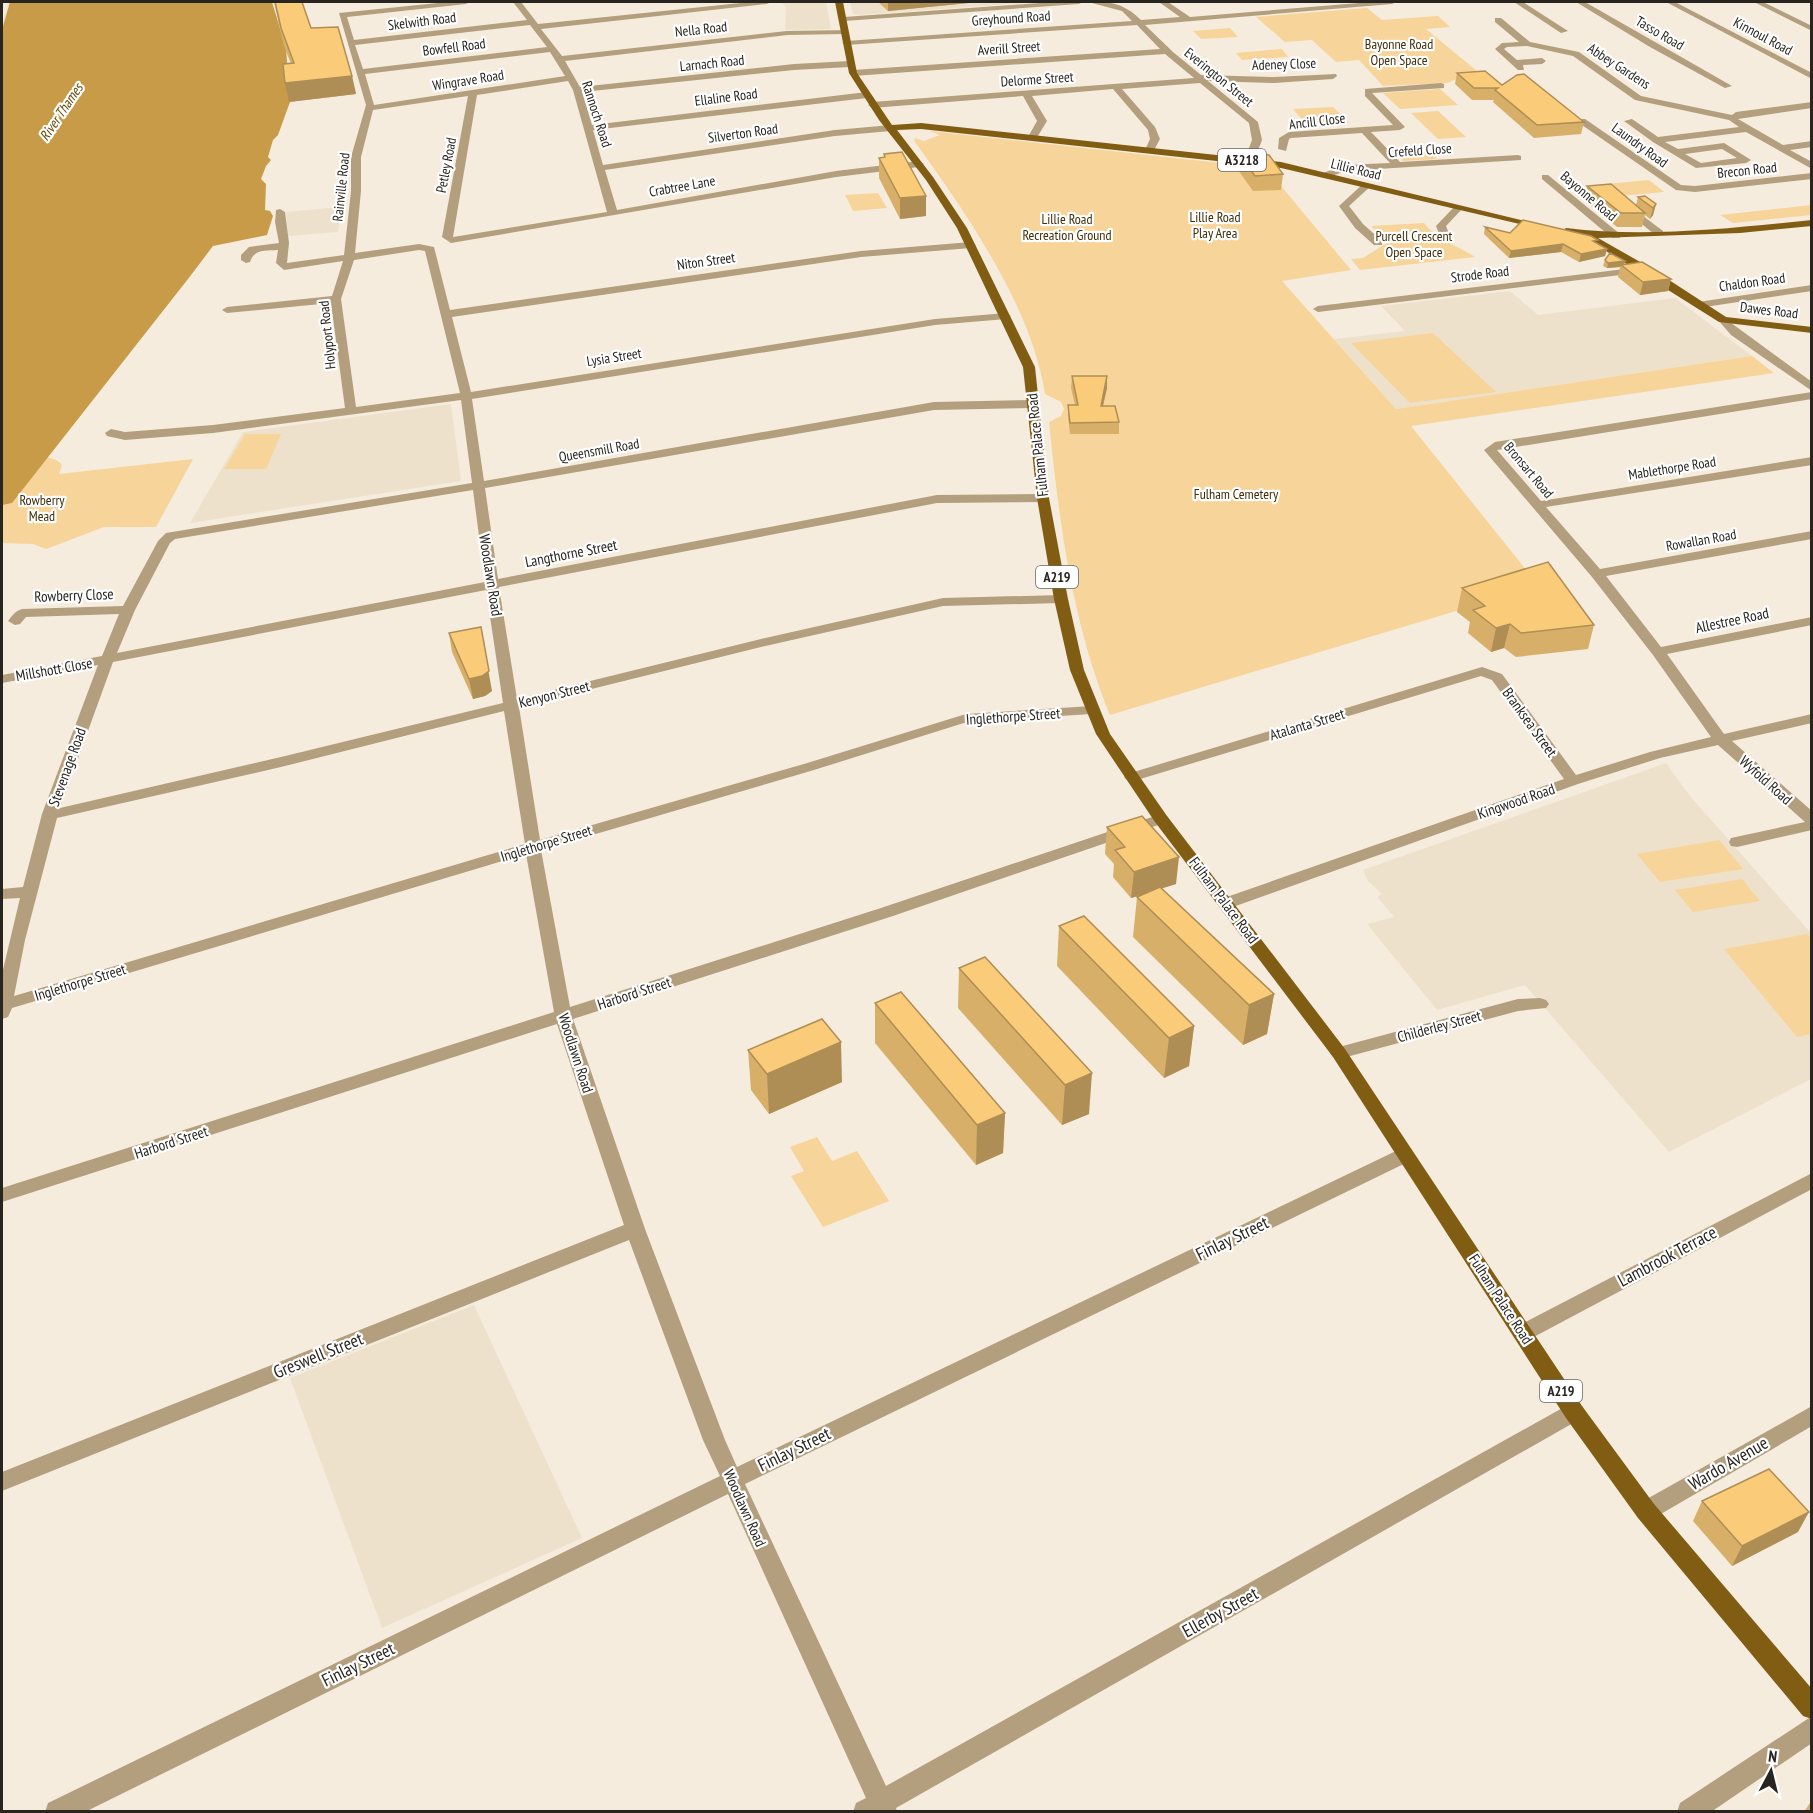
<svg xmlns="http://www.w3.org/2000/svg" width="1813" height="1813" font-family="'PT Sans Narrow',sans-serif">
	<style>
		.built { fill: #eee1cc }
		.green { fill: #f7d499 }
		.water { fill: #c89b49 }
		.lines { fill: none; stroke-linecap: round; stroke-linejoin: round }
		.river { fill: #c89b49; fill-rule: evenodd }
		.minor { fill: #b39f7e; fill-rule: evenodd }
		.tertiary { fill: #b39f7e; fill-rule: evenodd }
		.primary { fill: #815d14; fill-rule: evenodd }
		.wall { fill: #d7af68 }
		.shaded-wall { fill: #af8e55 }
		.building { fill: #facb79; stroke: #af8e55; stroke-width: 1.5 }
		.labels { text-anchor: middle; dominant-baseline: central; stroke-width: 4.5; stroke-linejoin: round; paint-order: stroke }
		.far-street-label { font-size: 14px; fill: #282520; stroke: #fff }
		.far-park-label { font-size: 14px; fill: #412e09; stroke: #fff }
		.far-water-label { font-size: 14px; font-style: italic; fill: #624400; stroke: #fff }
		.shield { fill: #fff; stroke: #686663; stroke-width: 1.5 }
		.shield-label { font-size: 14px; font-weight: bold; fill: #282520 }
		.street-label { font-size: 15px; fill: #282520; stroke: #fff }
		.near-street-label { font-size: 18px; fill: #282520; stroke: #fff }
	</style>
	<rect width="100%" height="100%" fill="#f5ecde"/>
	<!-- built -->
	<g class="built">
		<polygon points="9,2 19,2 9,36 2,36 2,23"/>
		<polygon points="826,2 831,29 785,30 786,7 782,3"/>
		<polygon points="850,2 1039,2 857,15 853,14"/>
		<polygon points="339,207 336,218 340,219 338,232 288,236 286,212"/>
		<polygon points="1510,291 1538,315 1675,298 1752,356 1396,409 1334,339 1405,331 1381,306"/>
		<polygon points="451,404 461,481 190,523 243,432"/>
		<polygon points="1666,763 1690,796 1811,933 1811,1079 1669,1152 1525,985 1437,1010 1367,924 1394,917 1377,897 1382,894 1368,881 1363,870"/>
		<polygon points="474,1305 582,1538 382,1628 290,1378"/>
	</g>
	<!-- green -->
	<g class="green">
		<polygon points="1367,8 1382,20 1438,16 1450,27 1426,29 1477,71 1447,83 1383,86 1359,60 1336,62 1312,40 1285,42 1256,17"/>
		<polygon points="1230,28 1238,37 1201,39 1193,31"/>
		<polygon points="1282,49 1288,57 1242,60 1236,53"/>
		<polygon points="1440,89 1458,105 1400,109 1383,93"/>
		<polygon points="1333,107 1349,123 1308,126 1293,109"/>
		<polygon points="1438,111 1466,137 1438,139 1411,113"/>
		<path d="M930 131 1266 168 1351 270 1282 281 1396 409 1752 356 1774 373 1411 426 1539 586 1110 715C1072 623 1059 520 1049 422L1061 416 1064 409 1061 402 1045 394C1032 307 966 213 915 142L914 138 924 141 940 135Z"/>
		<path d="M1405 147 1409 151C1421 150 1429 149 1437 159L1403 161 1391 148Z"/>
		<polygon points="1649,180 1664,192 1610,197 1595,185"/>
		<polygon points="878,193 887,208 853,211 845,195"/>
		<polygon points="1811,205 1811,215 1733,223 1720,215"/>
		<path d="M1424 223C1437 240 1457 245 1475 257L1360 270 1351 259 1363 258 1387 243 1371 226Z"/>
		<polygon points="1433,333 1496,392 1410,403 1351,343"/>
		<polygon points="245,434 281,434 266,469 224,469"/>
		<path d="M33 457C44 458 55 456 62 465L59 474 193 459 156 527H104L46 549 33 544 2 543V497Z"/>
		<polygon points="1719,840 1743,869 1660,882 1637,854"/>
		<polygon points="1742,879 1760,901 1693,912 1675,890"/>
		<polygon points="1807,934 1812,939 1811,1034 1797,1037 1724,949"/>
		<polygon points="817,1137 832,1161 857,1151 889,1201 823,1227 791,1176 804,1171 790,1147"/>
	</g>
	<!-- water -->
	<polygon class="water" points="19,2 263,2 276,48 280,102 278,103 268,135 264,135 257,159 260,160 256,163 250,183 255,184 254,214 262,216 259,230 215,238 199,246 180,274 125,345 2,497 2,36 9,35"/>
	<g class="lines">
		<!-- river -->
		<g class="river">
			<polygon points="10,2 28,2 18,36 16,40 2,42 2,30"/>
			<polygon points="254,2 272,2 286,48 290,102 278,135 273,140 268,157 271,160 266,166 261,179 266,184 265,210 270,211 273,216 267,235 213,246 188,279 12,503 2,505 2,479 162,280 121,276 117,271 121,266 129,264 173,266 197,236 249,225 250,221 243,215 244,188 238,183 254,135 259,130 270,100 266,48"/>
		</g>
		<!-- minor -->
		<g class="minor">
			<path d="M448 2H470L466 4 347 17 354 40 527 20 513 2H521L538 24 750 2H771L767 4 541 29 562 56 787 31 848 30V34H845L787 35 565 61 580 87 794 64 850 61 854 64 850 67 794 70 582 92 592 125 867 92 871 95 867 98 593 130 603 165 835 130 891 125 896 128 891 131 835 136 605 170 617 210 836 171 919 161 924 164 919 167 836 177 451 243 442 237 468 96 373 110 361 157V191L355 253 419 244 434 247 450 310 861 251 971 242 976 245 971 248 861 257 452 317 471 392 935 319 1006 313 1011 316 1006 319 935 325 472 399 484 481 934 402 1033 400 1039 404 1033 408 934 410 485 488 498 579 937 495 1043 494 1049 498 1043 502 937 503 499 587 517 699 761 639 943 598 1061 595 1068 599 1061 603 943 606 761 647 519 707 540 840 804 764 966 714 1092 706 1099 710 1092 714 967 722 814 770 541 850 570 1007 881 908 1155 816H1167L1169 819 1167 822 893 916 573 1019 645 1229 725 1440 737 1467 1398 1150 1405 1148 1412 1150 1414 1155 1412 1160 745 1484 886 1786 1566 1406 1574 1403 1582 1406 1585 1412 1582 1418 896 1808 897 1812H853L856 1803 866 1798 728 1494 85 1812H45L48 1803 720 1476 703 1440 629 1240 2 1491V1472L624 1225 557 1024 2 1202V1188L554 1012 526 854 12 1008 8 1017 2 1019V974L20 898 2 899V889L23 887 42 814 98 665 2 683V675L102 656 119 614 26 617 20 624 15 625 8 621C12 616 15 611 22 609L123 606 158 541 166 533 472 483 461 400 213 433 125 440 107 436 105 433 111 429 125 432 213 425 345 408 331 303 227 313 222 310 227 307 332 296 343 261 284 270 276 263 278 250C265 251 254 249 250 262L246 263 241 260V255L249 247 279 243 275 222 276 210 280 209 285 212 289 243 287 263 344 255 351 191V157L366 105 339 13ZM530 25 547 47 363 69 355 45ZM550 52 565 76 374 105 365 74ZM568 81 573 90 607 212 453 237 477 95ZM419 250 425 251 460 393 356 407 341 299 354 260ZM473 490 485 582 117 653 135 610 170 543 175 539ZM486 590 503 703 281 757 60 808 113 662ZM504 711 525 844 14 996 25 940 57 818 281 767Z"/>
			<polygon points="1053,2 1083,2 1079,4 844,21 840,19 844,17"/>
			<path d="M1088 2C1110 0 1126 5 1141 20L1180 17 1159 2H1168L1190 17 1371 2H1396L1392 4 1145 25 1173 52 1201 75 1274 77 1336 74 1337 76 1333 79 1274 83 1208 81 1258 122 1262 140 1254 161 1249 164 1244 161 1252 140 1249 123 1200 83 1122 89 1155 127 1160 139 1153 152 1150 153 1145 150 1150 139 1148 130 1113 89 1032 96 1047 121 1036 139 1033 140 1028 137 1037 121 1023 96 872 108 868 105 872 102 1194 78 1165 54 853 76 849 73 853 70 1160 49 1137 25 846 45 842 43 846 41 1132 21 1122 11Z"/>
			<polygon points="1514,2 1523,2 1568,31 1561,33"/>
			<polygon points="1576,2 1585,2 1732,86 1725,88 1650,47"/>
			<polygon points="1666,2 1675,2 1812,73 1812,79"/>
			<polygon points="1754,2 1763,2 1812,26 1812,31"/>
			<path d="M1495 18H1501L1530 42 1579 52 1641 96 1732 115 1736 112 1812 102V108L1738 119 1783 145 1812 141V147L1790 150 1812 162V169L1746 132 1665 142 1678 149 1724 143 1751 160 1746 163 1696 168 1653 142 1624 121 1632 119 1658 137 1739 127 1729 120 1635 100 1573 56 1527 46 1507 47 1504 49 1517 60 1542 58 1546 61 1542 64 1523 65 1524 70H1518L1495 49 1502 43 1519 42 1495 22ZM1722 149 1737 158 1701 163 1685 154Z"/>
			<polygon points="1441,83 1444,84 1444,88 1372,93 1405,127 1400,130 1371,132 1400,162 1518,155 1521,156 1521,160 1346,171 1326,178 1323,177 1323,173 1345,165 1390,163 1362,133 1291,138 1289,139 1286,151 1278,149 1279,138 1289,132 1393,125 1365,96 1365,89"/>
			<polygon points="1579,119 1585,119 1681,185 1695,186 1812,173 1812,179 1695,192 1676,190 1579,123"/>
			<polygon points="1542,175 1548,175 1620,234 1620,238 1612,238 1542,179"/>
			<polygon points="1364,183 1372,185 1349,206 1363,224 1382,241 1382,245 1374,245 1355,228 1339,206"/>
			<polygon points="1627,204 1663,231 1663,235 1655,235 1624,209 1622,207"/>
			<polygon points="1455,206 1463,208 1446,226 1450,236 1446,241 1438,241 1437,239 1440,236 1436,226"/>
			<polygon points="1641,267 1646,270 1645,272 1318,312 1313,309 1318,306"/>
			<polygon points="1812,285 1812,291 1698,308 1693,305 1698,302"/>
			<polygon points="1812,392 1812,399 1497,450 1541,501 1812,457 1812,465 1546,507 1600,569 1812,531 1812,539 1606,576 1661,647 1812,617 1812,625 1667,654 1724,734 1812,714 1812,723 1732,741 1812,811 1812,830 1737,847 1731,846 1729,842 1731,838 1805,822 1718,745 1660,758 1578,784 1233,907 1221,907 1219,903 1221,899 1564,779 1492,680 1481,676 1137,780 1127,780 1124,777 1127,774 1482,667 1502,674 1576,775 1650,752 1711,737 1653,655 1592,577 1484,450 1495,442"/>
			<polygon points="1540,998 1546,1000 1549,1004 1546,1008 1518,1011 1339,1059 1333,1057 1330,1053 1333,1049 1339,1047 1518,999"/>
			<polygon points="1812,1173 1812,1189 1530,1339 1523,1341 1516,1339 1513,1333 1516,1327"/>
			<polygon points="1812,1406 1812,1426 1654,1518 1646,1521 1638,1518 1635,1511 1638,1504"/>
			<polygon points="1812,1716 1812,1743 1711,1812 1677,1812 1680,1803"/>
		</g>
		<!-- tertiary -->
		<polygon class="tertiary" points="1723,317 1812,382 1812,391 1731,335 1718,320"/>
		<!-- primary -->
		<g class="primary">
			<polygon points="835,2 843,2 857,73 892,125 921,123 1281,162 1546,226 1541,229 1281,168 921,129 897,130 933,177 967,228 1035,367 1049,498 1068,599 1084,670 1110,734 1167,816 1345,1049 1582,1406 1654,1504 1812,1689 1812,1719 1803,1716 1638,1518 1566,1418 1333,1057 1155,822 1096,734 1070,670 1054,599 1037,498 1023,367 957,228 926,180 879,120 849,73"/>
			<path d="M1812 220V226L1740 233 1598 238 1649 267 1726 317 1812 327V333L1719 322 1582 236 1561 231 1566 228C1647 238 1731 228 1812 220Z"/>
		</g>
	</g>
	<!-- wall -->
	<g class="wall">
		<polygon points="274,2 311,28 352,76 356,94 289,102 291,64 284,46"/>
		<polygon points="878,2 979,2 888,11"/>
		<polygon points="1457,73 1502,85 1584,122 1581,134 1534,138 1493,102 1494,100 1472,100 1455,84"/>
		<polygon points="1238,152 1283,174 1281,190 1253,191 1236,167"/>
		<polygon points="884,154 926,196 926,216 900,219 879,178 879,158 884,158"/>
		<polygon points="1587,186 1636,205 1638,197 1656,204 1653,215 1650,219 1645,215 1642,227 1617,227 1584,200"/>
		<polygon points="1485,227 1510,233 1597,243 1607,249 1605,256 1579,262 1561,252 1509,258 1484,234"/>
		<polygon points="1605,260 1625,261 1624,264 1671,279 1668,291 1640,295 1618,277 1620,267 1607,268 1603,266"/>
		<polygon points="1072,376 1107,388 1103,406 1119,422 1119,434 1070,434 1068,417 1068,405 1075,405 1071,388"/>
		<polygon points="1462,588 1594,625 1588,649 1516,657 1504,648 1491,652 1468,633 1470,622 1457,612"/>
		<polygon points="449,633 492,691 485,696 473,699 452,652"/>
		<polygon points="1107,827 1176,884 1162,888 1274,994 1267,1034 1243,1045 1133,937 1137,897 1143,895 1131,898 1113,877 1114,864 1105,854"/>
		<polygon points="1059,926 1194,1026 1189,1066 1164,1078 1057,966"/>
		<polygon points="985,957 1089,1114 1062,1125 958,1008 959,968"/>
		<polygon points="875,1003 1005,1113 1003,1153 976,1165 875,1043"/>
		<polygon points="748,1050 842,1082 769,1114 751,1090"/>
		<polygon points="1702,1501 1798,1532 1732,1566 1693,1521"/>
		<polygon points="1812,1800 1812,1812 1804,1812"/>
	</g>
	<!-- shaded-wall -->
	<g class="shaded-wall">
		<polygon points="888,2 979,2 888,11"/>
		<polygon points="352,76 356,94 289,102 285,83"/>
		<polygon points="926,196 926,216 900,219 900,198"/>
		<polygon points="1656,204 1653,215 1650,219 1653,208"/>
		<polygon points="1563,244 1561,252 1509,258 1511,251"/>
		<polygon points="1607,249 1605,256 1579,262 1581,254"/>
		<polygon points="1625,261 1624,266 1621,265 1620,267 1607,268 1608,263"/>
		<polygon points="1671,279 1668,291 1640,295 1643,282"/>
		<polygon points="1107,376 1107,388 1100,418 1101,406"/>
		<polygon points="1510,624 1504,648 1491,652 1496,628"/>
		<polygon points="484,646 492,691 485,696 473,699 469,679"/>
		<polygon points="1179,857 1176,884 1131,898 1134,872"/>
		<polygon points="1274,994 1267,1034 1243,1045 1249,1005"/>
		<polygon points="1194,1026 1189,1066 1164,1078 1169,1038"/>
		<polygon points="841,1042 842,1082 769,1114 767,1074"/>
		<polygon points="1092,1073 1089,1114 1062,1125 1065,1085"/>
		<polygon points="1005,1113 1003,1153 976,1165 977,1125"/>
		<polygon points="1809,1512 1798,1532 1732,1566 1742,1546"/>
	</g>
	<!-- building -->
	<g class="building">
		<polygon points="275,2 302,2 311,28 338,27 352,76 285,83 283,64 294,63 281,28"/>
		<polygon points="1485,71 1502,85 1517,75 1524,74 1584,122 1537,125 1495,90 1498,88 1474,88 1457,73"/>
		<polygon points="902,152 926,196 900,198 879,158 885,157 884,154"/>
		<polygon points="1238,152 1269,155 1283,174 1255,176"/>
		<polygon points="1611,184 1645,213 1621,213 1587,186"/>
		<polygon points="1645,196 1656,204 1653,208 1638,197"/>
		<polygon points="1523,220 1591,236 1598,240 1593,241 1607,249 1581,254 1563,244 1511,251 1485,227 1510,233"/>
		<polygon points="1610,253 1625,261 1608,263 1605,260"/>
		<polygon points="1642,262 1671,279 1643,282 1621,265"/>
		<polygon points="1072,376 1107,376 1101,406 1115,406 1119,422 1070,423 1068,405 1078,405"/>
		<polygon points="1548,562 1594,625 1521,633 1510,624 1496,628 1473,610 1485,606 1462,588"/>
		<polygon points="481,627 489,671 482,676 469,679 449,633"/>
		<polygon points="1142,816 1179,857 1134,872 1115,850 1125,847 1107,827"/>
		<polygon points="1160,887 1274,994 1249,1005 1137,897"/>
		<polygon points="1084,916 1194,1026 1169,1038 1059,926"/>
		<polygon points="985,957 1092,1073 1065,1085 959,968"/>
		<polygon points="901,992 1005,1113 977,1125 875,1003"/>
		<polygon points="822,1019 841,1042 767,1074 748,1050"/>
		<polygon points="1769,1469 1809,1512 1742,1546 1702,1501"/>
	</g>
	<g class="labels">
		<!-- far-street labels -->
		<g class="far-street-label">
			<text transform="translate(1011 18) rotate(-4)">Greyhound Road</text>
			<text transform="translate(422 21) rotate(-7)">Skelwith Road</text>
			<text transform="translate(701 29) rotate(-6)">Nella Road</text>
			<text transform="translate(1660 33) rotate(30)">Tasso Road</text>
			<text transform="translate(1763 36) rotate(28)">Kinnoul Road</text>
			<text transform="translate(454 47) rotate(-7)">Bowfell Road</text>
			<text transform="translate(1009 48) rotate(-4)">Averill Street</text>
			<text transform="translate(712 63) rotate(-6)">Larnach Road</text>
			<text transform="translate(1284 64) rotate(-2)">Adeney Close</text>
			<text transform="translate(1619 66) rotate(33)">Abbey Gardens</text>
			<text transform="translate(1219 77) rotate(39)">Everington Street</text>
			<text transform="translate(1037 79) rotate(-4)">Delorme Street</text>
			<text transform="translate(468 80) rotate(-9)">Wingrave Road</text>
			<text transform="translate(726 97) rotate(-7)">Ellaline Road</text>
			<text transform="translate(597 114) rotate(72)">Rannoch Road</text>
			<text transform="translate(1317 121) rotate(-7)">Ancill Close</text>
			<text transform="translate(743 133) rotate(-8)">Silverton Road</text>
			<text transform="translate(1640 145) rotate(36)">Laundry Road</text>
			<text transform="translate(1420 150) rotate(-4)">Crefeld Close</text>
			<text transform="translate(446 165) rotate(-79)">Petley Road</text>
			<text transform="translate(1356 169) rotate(14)">Lillie Road</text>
			<text transform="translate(1747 170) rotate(-6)">Brecon Road</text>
			<text transform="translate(682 186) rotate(-10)">Crabtree Lane</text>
			<text transform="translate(341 187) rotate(-84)">Rainville Road</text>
			<text transform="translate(1589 196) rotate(40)">Bayonne Road</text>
			<text transform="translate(706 261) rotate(-8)">Niton Street</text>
			<text transform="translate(1480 274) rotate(-7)">Strode Road</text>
			<text transform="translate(1752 282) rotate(-8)">Chaldon Road</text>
			<text transform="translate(1769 310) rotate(7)">Dawes Road</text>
			<text transform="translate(327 335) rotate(-96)">Holyport Road</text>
			<text transform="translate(614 357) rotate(-9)">Lysia Street</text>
			<text transform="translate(599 450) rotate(-10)">Queensmill Road</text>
			<text transform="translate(1672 468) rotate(-9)">Mablethorpe Road</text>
			<text transform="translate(1529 470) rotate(50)">Bronsart Road</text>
			<text transform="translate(1701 540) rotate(-10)">Rowallan Road</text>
		</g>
		<!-- far-park labels -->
		<g class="far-park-label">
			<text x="1399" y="44">Bayonne Road<tspan x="1399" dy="16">Open Space</tspan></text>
			<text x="1215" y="217">Lillie Road<tspan x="1215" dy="16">Play Area</tspan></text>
			<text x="1067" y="219">Lillie Road<tspan x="1067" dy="16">Recreation Ground</tspan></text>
			<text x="1414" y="236">Purcell Crescent<tspan x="1414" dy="16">Open Space</tspan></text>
			<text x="1236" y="494">Fulham Cemetery</text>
			<text x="42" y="500">Rowberry<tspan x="42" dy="16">Mead</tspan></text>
		</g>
		<!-- far-water labels -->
		<g class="far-water-label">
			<text transform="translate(61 112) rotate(-56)">River Thames</text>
		</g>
		<!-- shield labels -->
		<g class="shield">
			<rect x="1218" y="149" width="48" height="22" rx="4.5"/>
			<rect x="1036" y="566" width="42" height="22" rx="4.5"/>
			<rect x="1540" y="1380" width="42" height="22" rx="4.5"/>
		</g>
		<g class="shield-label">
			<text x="1242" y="160">A3218</text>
			<text x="1057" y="577">A219</text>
			<text x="1561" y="1391">A219</text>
		</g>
		<!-- street labels -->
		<g class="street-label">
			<text transform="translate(1037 445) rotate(-96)">Fulham Palace Road</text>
			<text transform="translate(571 553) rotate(-11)">Langthorne Street</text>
			<text transform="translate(491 575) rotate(81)">Woodlawn Road</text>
			<text transform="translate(74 595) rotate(-2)">Rowberry Close</text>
			<text transform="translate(1732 620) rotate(-12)">Allestree Road</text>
			<text transform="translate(54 669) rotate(-10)">Millshott Close</text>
			<text transform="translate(554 694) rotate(-14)">Kenyon Street</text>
			<text transform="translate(1013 716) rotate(-4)">Inglethorpe Street</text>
			<text transform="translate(1530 722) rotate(54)">Branksea Street</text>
			<text transform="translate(1307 724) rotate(-17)">Atalanta Street</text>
			<text transform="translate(67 767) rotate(-70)">Stevenage Road</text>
			<text transform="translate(1766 780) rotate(42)">Wyfold Road</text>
			<text transform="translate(1516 801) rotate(-19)">Kingwood Road</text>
			<text transform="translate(546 843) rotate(-17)">Inglethorpe Street</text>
			<text transform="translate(1224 900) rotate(53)">Fulham Palace Road</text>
			<text transform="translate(80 982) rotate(-17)">Inglethorpe Street</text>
			<text transform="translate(634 993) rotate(-18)">Harbord Street</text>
			<text transform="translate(1439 1026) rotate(-15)">Childerley Street</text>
			<text transform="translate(576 1053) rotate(72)">Woodlawn Road</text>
			<text transform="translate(171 1142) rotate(-18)">Harbord Street</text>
			<text transform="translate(1501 1299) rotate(57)">Fulham Palace Road</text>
			<text transform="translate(745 1508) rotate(66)">Woodlawn Road</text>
		</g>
		<!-- near-street labels -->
		<g class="near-street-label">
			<text transform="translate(1232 1238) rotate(-26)">Finlay Street</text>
			<text transform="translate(1667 1256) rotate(-28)">Lambrook Terrace</text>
			<text transform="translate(318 1355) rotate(-22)">Greswell Street</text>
			<text transform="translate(794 1449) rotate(-26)">Finlay Street</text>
			<text transform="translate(1728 1463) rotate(-30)">Wardo Avenue</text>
			<text transform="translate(1220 1612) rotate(-29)">Ellerby Street</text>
			<text transform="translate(358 1664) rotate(-26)">Finlay Street</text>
		</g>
	</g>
	<!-- border -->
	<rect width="1813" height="1813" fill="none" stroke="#282520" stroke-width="6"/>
	<!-- north arrow -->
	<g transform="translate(1771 1771) rotate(7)" stroke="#ffffff" stroke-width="4.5" paint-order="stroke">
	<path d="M0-4.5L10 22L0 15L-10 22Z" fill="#282520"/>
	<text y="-9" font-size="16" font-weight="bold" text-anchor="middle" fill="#282520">N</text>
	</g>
</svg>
